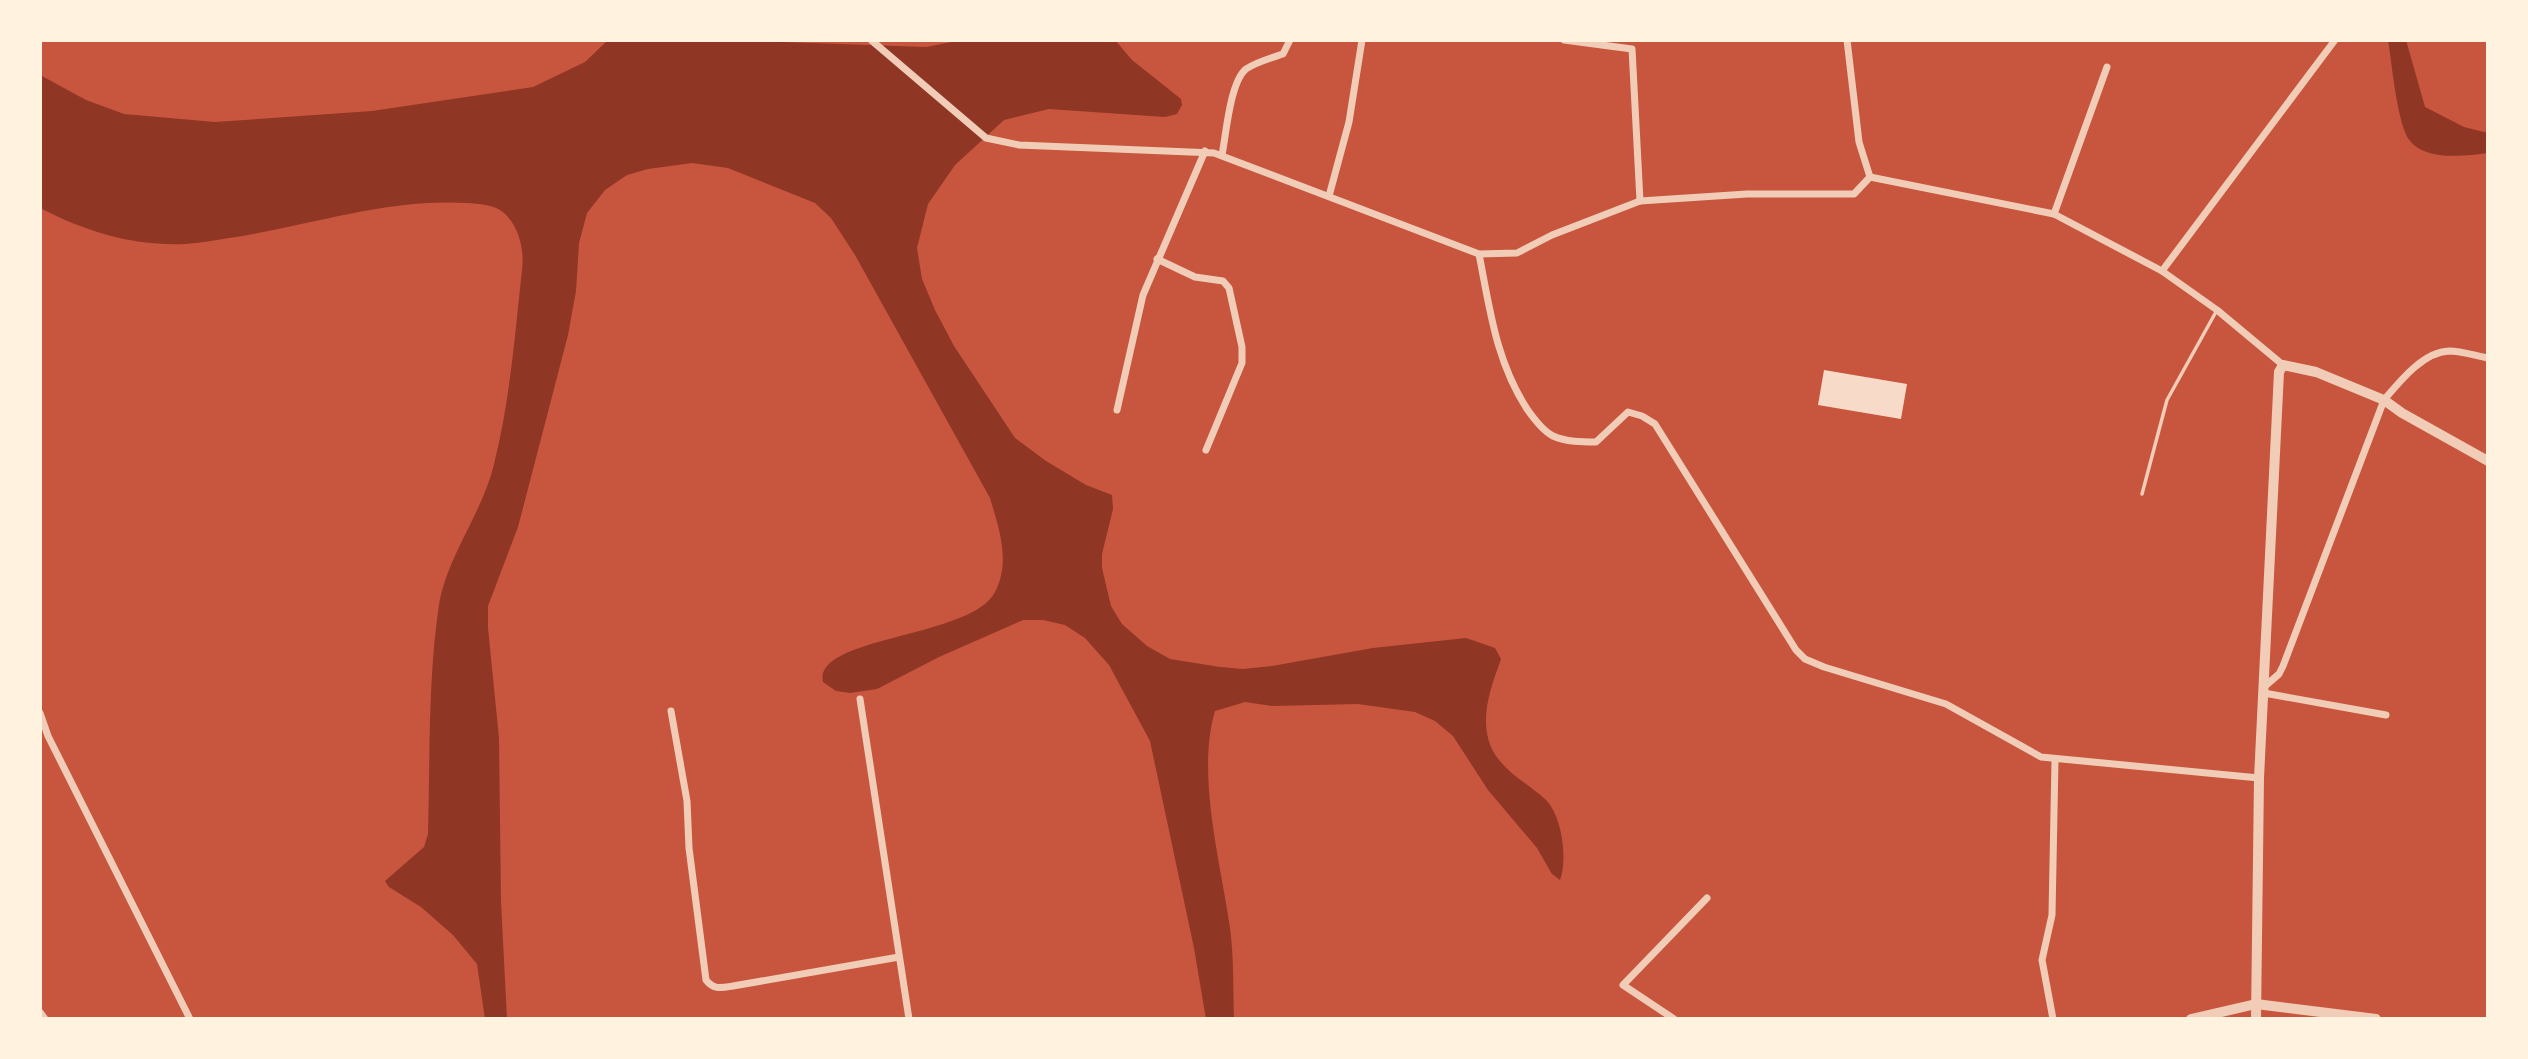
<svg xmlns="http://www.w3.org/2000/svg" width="2528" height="1059" font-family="'PT Serif',serif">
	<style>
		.water { fill: #8f3625 }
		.building { fill: #f7dbc8 }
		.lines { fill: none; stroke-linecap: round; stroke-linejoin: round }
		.service { stroke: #f1ccb7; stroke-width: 3.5 }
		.minor { stroke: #f1ccb7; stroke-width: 7 }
		.tertiary { stroke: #f1ccb7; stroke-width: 10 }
	</style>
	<rect width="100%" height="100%" fill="#c8553d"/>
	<!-- water -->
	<g class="water">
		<path d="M608 40H730L926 47 962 40H1115L1132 60 1181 99 1182 105 1177 114 1165 117 1049 109 1004 120 955 165 928 204 917 248 922 279 935 310 954 346 1015 438 1046 461 1086 485 1112 495 1113 509 1102 554V568L1111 606 1122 624 1147 646 1170 659 1220 667 1243 669 1272 666 1373 648 1466 638 1495 648 1501 659C1491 687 1479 718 1491 747 1501 770 1527 783 1545 799 1562 815 1568 859 1560 880L1552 874 1537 848 1488 790 1453 736 1435 721 1415 712 1358 704 1272 706 1245 702 1215 711C1196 775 1221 863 1230 928 1234 958 1233 989 1234 1019H1206L1194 948 1150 741 1109 665 1085 638 1065 625 1043 620H1023L939 657 877 689 850 693 836 691 823 682C813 636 972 638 995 592 1011 562 999 528 990 498L855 255 831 218 815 203 728 168 692 163 648 169 627 175 605 190 587 213 579 243 576 291 568 335 518 527 488 606V628L499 738 501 902 507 1019H485L477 964 453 935 421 907 389 887 385 881 424 847 428 834C430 761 428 677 439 605 447 556 483 512 494 464 510 401 515 334 522 270 525 249 518 222 500 210 490 204 478 204 467 203 386 198 309 226 229 238 215 240 200 243 185 244 132 246 87 232 40 208V75L86 100 124 114 215 122 372 111 533 87 585 62Z"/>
		<path d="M2388 40H2406L2425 107 2464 127 2488 133V153C2465 156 2426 161 2410 141 2397 125 2392 63 2388 40Z"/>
	</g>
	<!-- building -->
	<polygon class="building" points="1824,370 1907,384 1901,419 1818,405"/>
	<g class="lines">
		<!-- service -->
		<polyline class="service" points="2142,494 2167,400 2217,310"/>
		<!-- minor -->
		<g class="minor">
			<polyline points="871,40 986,138 1019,145 1214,153 1479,254 1517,253 1552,235 1640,201 1747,194 1854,194 1870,177"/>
			<polyline points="1564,40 1632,49 1640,201"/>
			<polyline points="1847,40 1859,142 1870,177"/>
			<path d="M1222 155C1226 135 1230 82 1246 69 1256 62 1271 58 1283 54L1290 40"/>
			<polyline points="1870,177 2054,214 2162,271 2217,310 2283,365"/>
			<polyline points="1329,196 1349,122 1362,40"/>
			<polyline points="2054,214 2107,67"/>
			<path d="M1479 254C1490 310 1496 361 1527 409 1534 419 1543 431 1553 436 1566 442 1583 442 1596 442L1628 412 1642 416 1655 424 1796 650 1805 659 1824 667 1946 704 2041 757 2259 778"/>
			<polyline points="1157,259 1195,277 1223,281 1229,288 1242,347 1242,363 1206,450"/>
			<polyline points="2162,271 2335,40"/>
			<polyline points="1117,410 1143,295 1205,151"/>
			<path d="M2264 687 2279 674 2283 666 2384 400C2400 381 2423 352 2449 351 2462 351 2476 356 2488 358"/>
			<polyline points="2264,693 2386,715"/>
			<polyline points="860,699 909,1019"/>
			<path d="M671 711 687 801 689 848 706 980C714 990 721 988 733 986L899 957"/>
			<polyline points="40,713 48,736 190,1019"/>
			<polyline points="40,1012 45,1019"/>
			<polyline points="1674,1019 1623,985 1707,898"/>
			<polyline points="2053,1019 2042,960 2052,915 2055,760"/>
		</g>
		<!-- tertiary -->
		<g class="tertiary">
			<polyline points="2191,1019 2256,1004 2376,1019"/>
			<polyline points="2256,1019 2259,778 2279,372 2283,365 2316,372 2384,400 2402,413 2488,461"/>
		</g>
	</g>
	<!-- border -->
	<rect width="2528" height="1059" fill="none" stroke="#fff3e0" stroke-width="84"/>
</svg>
